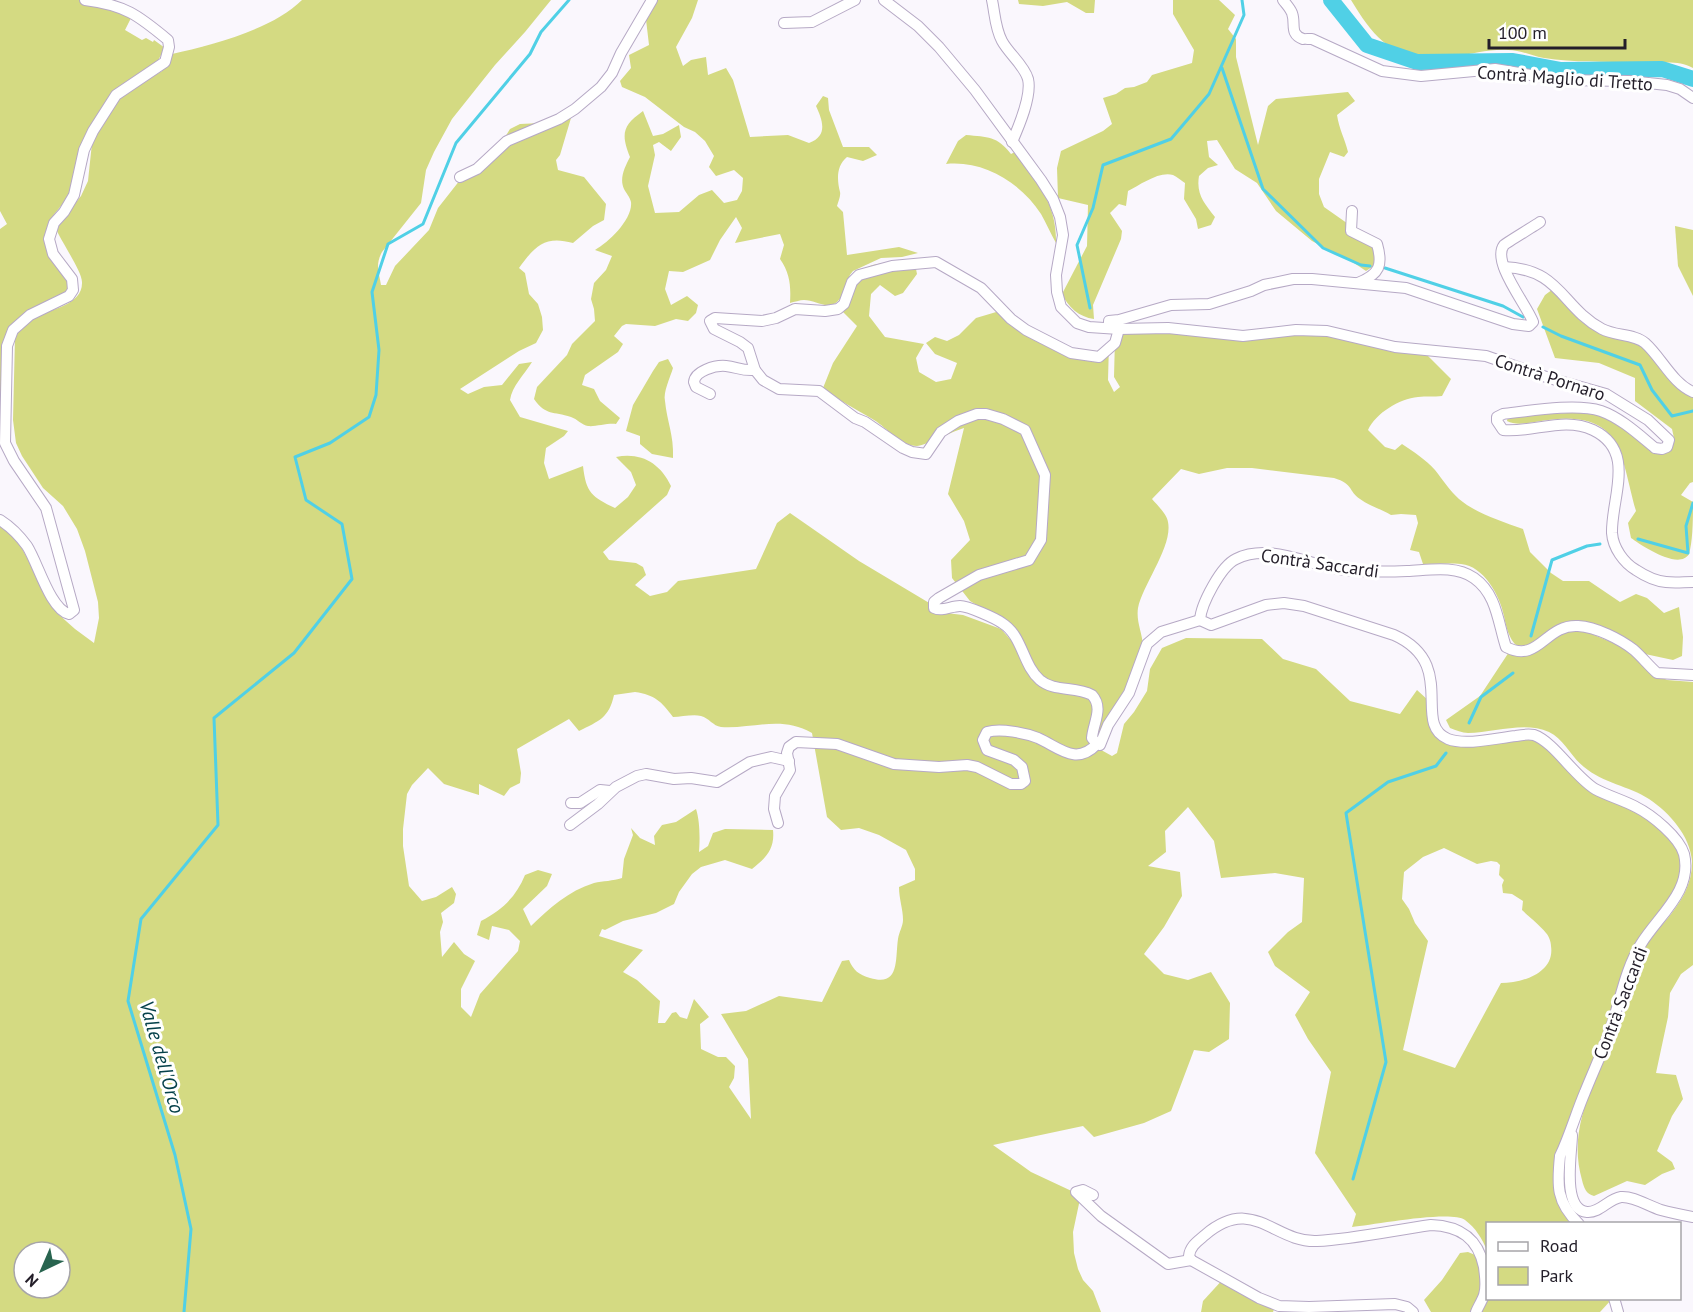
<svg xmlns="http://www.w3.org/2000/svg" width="1693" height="1312" font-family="'PT Sans',sans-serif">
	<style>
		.green { fill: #d4da82; fill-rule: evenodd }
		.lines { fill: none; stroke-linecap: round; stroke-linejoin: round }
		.stream { stroke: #50d0e6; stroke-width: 3 }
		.river { stroke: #50d0e6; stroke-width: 16 }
		.minor-casing { stroke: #b6a9c5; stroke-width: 12 }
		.minor { stroke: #fff; stroke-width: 10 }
		.labels { text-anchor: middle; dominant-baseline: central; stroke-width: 6; stroke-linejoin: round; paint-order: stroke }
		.street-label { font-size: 18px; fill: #231e29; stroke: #fff }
		.water-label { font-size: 20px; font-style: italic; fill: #05414a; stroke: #fff }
	</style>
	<rect width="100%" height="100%" fill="#faf7fd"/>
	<!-- green -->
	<g class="green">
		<polygon points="0,0 84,0 132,16 125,30 142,40 146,38 153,42 154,40 165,48 156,64 114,90 101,110 73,191 52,217 48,232 71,290 14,323 5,404 0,409 0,229 7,224 0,211"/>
		<path d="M302 0H551L525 32 495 65 452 119 434 152 426 170 421 203 382 252C375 265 379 272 381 285H386L395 266 429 230 438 208 460 180 502 142 510 129 520 124 541 123 571 118 560 155 556 160 558 170 584 177 606 204 604 220 593 226 573 243C545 235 535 246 519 268L525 273 529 294 538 304 542 317 543 330 536 343 519 351 460 389 468 394 484 387 502 385 519 364 532 362C524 375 512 386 510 400L520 417 568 431 564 436 546 448 544 463 549 479 583 466C586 493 592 497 615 508L628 497 636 485 631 472 616 457C641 452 660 463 671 486L667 495 603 552 609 560 636 563 643 567 646 575 635 585 650 596 667 592 678 581 756 569 777 523 790 513 859 561 946 613 963 615 1001 629 1017 647 1041 683 1074 692 1094 701V746L1112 756 1117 753 1124 724 1134 712 1147 691 1150 669 1162 648 1186 638 1262 639 1283 659 1316 669 1350 701 1400 714 1417 690 1429 701 1430 716 1450 740 1531 737 1546 746 1575 775 1638 812 1665 832 1681 856V885L1651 924 1616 1013 1577 1099 1557 1194 1575 1223 1488 1224 1487 1250C1482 1239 1476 1228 1465 1220 1450 1210 1374 1225 1352 1227L1356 1214 1315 1153 1331 1072 1308 1039 1295 1015 1310 992 1275 966 1268 952 1288 932 1302 922 1304 878 1275 873 1221 878 1214 841 1188 807 1165 831 1166 852 1148 866 1180 872 1182 896 1164 927 1144 954 1164 974 1188 980 1211 972 1230 1003 1229 1039 1209 1052 1194 1050 1171 1111 1144 1123 1094 1137 1083 1126 993 1145 1031 1172 1078 1194 1080 1199 1073 1232 1074 1253 1078 1269 1083 1280 1093 1291 1101 1312H0V522L18 541 57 613 75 629 94 643 99 618 98 602 85 551 77 529 63 506 43 488 22 456 16 443 13 420 15 337C21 329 28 322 36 317 51 309 83 305 82 282 82 272 63 244 57 231L60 222 81 196 88 181 92 143 109 114 120 96 162 71 172 54C213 45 273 29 302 0ZM635 692C655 695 661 701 673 717 681 717 693 714 701 716 709 718 713 726 721 727 754 729 781 715 812 733L827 817 841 830 859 828 879 835 906 850 915 869V880L899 887C899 899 903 909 903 920 903 926 899 932 898 939 895 960 900 987 870 978 859 975 853 970 849 960L842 961 822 1002 779 996 746 1011 721 1014 748 1059 751 1119 729 1087 734 1078 735 1066 726 1057H718L701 1049 700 1024 709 1017 694 999 687 1019 680 1017 676 1012 672 1013 665 1023H658L660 1001 637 980 623 972 643 950 599 936 602 929 605 930 623 921 656 913 674 904 679 892 692 874 701 867 725 860 752 869C766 858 775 849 773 830L725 829 713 833 708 846 699 852C700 839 700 821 696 809L676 822 662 825 654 836 655 845 640 838 631 828 633 835 624 859 622 878C613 881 603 881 594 883 568 891 550 908 531 926L523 909 547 886 552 874 538 870 525 875C516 897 502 910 481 921L477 935 489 940 492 926 509 930 520 941 518 951 480 994 471 1017 461 1007V989L475 961 464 954 454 942 442 957 440 932 443 922 441 913 454 903 456 894 452 887 436 897 422 901 409 886 403 846V829L407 794 412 785 428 768 444 784 479 795V784L504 796 510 788 520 783 521 773 517 749 569 719 579 731C599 721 609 718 614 695ZM1444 848 1477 864 1491 861 1497 862 1500 865 1499 875 1504 880 1502 885 1503 893 1512 894 1523 901 1522 910C1529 917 1540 925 1546 933 1549 936 1551 942 1551 946 1555 973 1522 983 1501 983L1455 1068 1403 1050 1428 941 1415 923 1409 909 1402 899 1404 872 1423 857ZM24 1252H60V1288H24Z"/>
		<path d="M651 0H698L692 18 676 47 683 66 691 60 706 57 708 75 726 68 733 80 750 137 788 135 809 143C828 136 823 121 816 106L823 96 828 98 829 110 843 147H869L877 155 863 161 847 157C836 166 837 180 840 192 841 196 838 202 837 206L843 212 847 255 899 247 918 253 902 257 881 258 853 271C845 279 846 294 837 302 827 310 815 300 804 300 800 300 794 302 790 303 791 286 790 273 780 259L784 245 780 234 735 243 742 228 736 217 720 240 710 260 683 272 669 271 665 289 671 305 687 296 698 305 696 313 688 321 676 319 655 326 626 324 622 326 614 336 623 344 618 352 585 375 582 385 594 389 600 401 620 418 616 424C607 423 595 427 588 426 582 425 577 419 571 417 553 411 546 416 534 399L537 387 567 355 572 344 595 321 594 309 591 299 594 283 606 270 612 256 595 250C609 242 633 219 631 202 630 197 626 193 624 189 619 178 625 167 630 157 621 134 622 126 643 111L653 136 663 134 679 125 681 137 671 151 659 142 653 145 655 155 648 186 655 213 679 212 699 195 712 190 724 203 737 200 742 191 743 178 734 170 716 176 709 167 714 156 705 141 695 132 684 127 645 97 622 87 620 81 631 68 629 55 649 45 645 11Z"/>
		<polygon points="1018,0 1095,0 1094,13 1086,13 1067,2 1043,6 1019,4"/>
		<path d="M1173 0H1219L1235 15 1228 29 1236 39V57L1258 145 1268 106 1276 99 1348 92 1355 101 1337 115C1339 129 1345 139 1348 152L1344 157 1330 152 1319 179V194L1324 207 1371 240 1377 260 1372 267 1366 271 1354 263 1312 241 1276 211 1257 183 1235 169 1217 140 1207 141 1209 157 1218 165 1208 168 1199 176C1196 194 1204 203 1215 217L1211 225 1198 229 1196 219 1184 199 1185 183C1182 181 1177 177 1173 175 1159 171 1140 185 1128 191L1126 206 1119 204 1110 213 1122 231 1121 239 1093 305 1094 319C1079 317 1068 307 1062 294L1087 246 1088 205 1058 198 1057 168 1061 151 1103 131 1112 124 1103 98 1116 94 1125 88 1134 87 1147 82 1152 75 1192 63 1194 50 1173 14Z"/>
		<path d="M1351 0H1693V68C1675 58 1655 65 1635 63 1605 61 1574 63 1544 58 1532 56 1521 50 1508 50 1489 49 1472 54 1454 57 1447 58 1439 58 1431 57 1388 57 1372 34 1351 0Z"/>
		<path d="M966 135C988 137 997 136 1011 154L1017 151C1037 182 1057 204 1056 243 1051 234 1046 223 1041 214 1021 183 984 160 946 164L958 141Z"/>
		<polygon points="1675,226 1693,230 1693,296 1678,266"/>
		<path d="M908 261 915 264 917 274 903 293 895 296 880 285 871 294 869 316 885 337 924 344 916 358 919 372 936 382 951 379 957 363 935 354 926 343 935 337 947 341 959 335 976 318 1003 310 1063 348 1094 353 1109 344 1108 380 1114 392 1120 387 1114 377 1115 338 1120 332 1151 330 1331 334 1424 352 1451 379 1442 396C1434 397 1426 396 1418 397 1399 399 1376 413 1368 430L1385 447 1395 450 1402 444C1414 452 1426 460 1435 470 1443 480 1450 491 1459 499 1477 514 1501 521 1523 529L1530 552 1551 573 1563 581H1589L1620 602 1636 594 1647 598 1664 613 1679 607 1683 637 1682 656 1673 660 1645 654 1617 634 1554 628 1528 645 1517 646C1509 639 1506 627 1504 616 1500 596 1484 566 1461 564 1449 563 1436 564 1423 564L1419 552 1410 550 1418 523 1416 515 1401 514 1391 515C1381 509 1369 506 1360 499 1348 491 1354 484 1334 478L1252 468H1227L1199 474 1181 469 1152 499C1157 505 1167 514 1168 522 1173 546 1143 584 1138 608 1136 621 1142 632 1143 645 1144 669 1111 718 1098 740L1094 733 1100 704 1040 676 1013 627 970 601 952 578 951 560 970 540 964 521 948 494 964 428C953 431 925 446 917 446 901 446 887 428 874 420 856 409 839 401 823 388L833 363 857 326 837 306C859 267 861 263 908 261Z"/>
		<path d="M1557 286 1601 325 1639 337 1693 390V482L1690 483 1681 495 1693 502C1693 517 1693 541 1689 554 1679 571 1641 545 1631 538L1628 523 1636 511C1620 454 1623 411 1548 420 1536 421 1518 427 1507 421L1508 416 1587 412 1603 415 1650 447 1672 443 1674 438 1672 429 1635 401V378L1599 363 1555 358 1537 309 1545 295Z"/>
		<path d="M668 359 673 368C670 378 663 392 665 401 667 422 674 435 673 458L652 454 640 444V436L626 431 633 405 653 371 659 362Z"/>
		<path d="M1582 630 1623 647 1637 657 1649 671 1667 680 1693 682V965L1681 974 1670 993 1668 1017 1656 1073 1676 1075 1683 1099 1672 1116 1657 1151 1672 1162 1675 1169 1662 1174 1645 1185 1627 1181 1594 1196C1586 1194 1584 1188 1582 1180 1565 1121 1602 1072 1622 1020 1630 1001 1628 977 1638 958 1655 926 1693 903 1692 861 1690 836 1670 813 1649 799 1629 786 1603 783 1584 767 1571 757 1564 739 1549 732 1524 721 1494 733 1468 733 1462 733 1456 730 1450 728L1446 720 1480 696 1509 652C1531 664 1548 639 1567 632 1571 630 1577 630 1582 630Z"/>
		<polygon points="1468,1252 1480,1257 1482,1290 1471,1312 1431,1312 1424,1300 1442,1280 1460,1253"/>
		<polygon points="1225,1277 1277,1301 1273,1312 1201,1312 1203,1301"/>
		<polygon points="1488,1298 1612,1299 1600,1312 1480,1312"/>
	</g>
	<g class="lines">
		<!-- stream -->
		<g class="stream">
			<polyline points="1222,68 1263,189 1323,248 1361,265 1370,266"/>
			<polyline points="1385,268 1503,306 1523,317"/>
			<polyline points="1090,308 1077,245 1093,208 1103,165 1171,139 1188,119 1209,94 1244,15 1242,0"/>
			<polyline points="1543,327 1561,336 1640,365 1652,390 1672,416 1693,411"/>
			<polyline points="1638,539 1688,553 1686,526 1693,503"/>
			<polyline points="1531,636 1552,560 1587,546 1600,544"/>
			<polyline points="1469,723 1481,697 1513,673"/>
			<polyline points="1353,1179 1386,1062 1346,813 1388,782 1436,766 1446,753"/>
			<polyline points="184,1312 191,1229 175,1155 128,1001 141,919 218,825 214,718 294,653 352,579 342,524 306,500 295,457 330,443 369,417 376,395 379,350 372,292 388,244 423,224 456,143 530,54 541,32 569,0"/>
		</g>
		<!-- river -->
		<polyline class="river" points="1331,0 1367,45 1417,62 1513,61 1561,70 1662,69 1693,79"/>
		<defs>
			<g id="minor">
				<path d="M884 0 918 26 939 47 975 90 1041 180 1053 199 1060 217 1063 235 1056 275 1057 292 1061 307 1077 323 1089 327 1119 329 1168 328 1243 336 1296 330 1327 331 1395 347 1486 356 1549 378 1606 394 1648 420 1669 440 1667 447 1662 449 1655 448C1639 435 1621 418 1601 411 1576 403 1529 411 1503 414L1497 417V421L1503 430C1533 433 1564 416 1593 430 1637 451 1611 498 1612 533 1613 548 1624 563 1636 570 1645 576 1655 581 1666 582 1675 583 1684 582 1693 582"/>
				<path d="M992 0C995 14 995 28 1002 41 1009 54 1024 65 1028 79 1032 96 1019 126 1012 142"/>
				<path d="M1283 0C1286 4 1290 8 1292 13 1296 24 1289 34 1303 39"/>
				<polyline points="784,23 812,22 855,0"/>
				<polyline points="1307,39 1312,39 1382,71 1421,76 1495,69 1561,80 1629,81 1667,85 1680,89 1693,98"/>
				<polyline points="460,177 477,169 507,141 559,119 575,109 601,87 612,73 621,53 652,0"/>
				<path d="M1352 211 1351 231 1377 244C1383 265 1380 274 1358 283"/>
				<path d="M1504 267C1561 269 1561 307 1602 329 1615 336 1635 334 1645 343 1661 357 1673 384 1693 392"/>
				<path d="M1118 329 1109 324V321L1119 320 1171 305 1209 304 1251 291 1264 285 1293 279H1312L1406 288 1513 324 1529 326 1533 322C1527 305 1491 262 1504 245 1506 243 1536 225 1540 222"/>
				<path d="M710 394 696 387 694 382C695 371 715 365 726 366 737 367 741 371 755 370"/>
				<path d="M0 520C11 527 19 535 27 546 38 563 50 609 69 614L74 610 46 508 14 461 5 443 7 346 13 330 30 315 69 296 73 290 72 279 53 254 49 239 54 223 64 212 74 195 84 150 93 131 116 95 165 62 169 47 168 40C138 15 125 5 85 0"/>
				<path d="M1097 744 1092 738C1093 723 1104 708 1092 695 1076 686 1054 692 1040 680 1022 664 1023 636 1002 623 995 618 968 606 960 606 951 606 942 612 934 608V602L939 598 979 575 1029 560 1041 540 1045 475 1025 430 1003 419 986 414H977L958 421 941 432 926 454 912 452 903 448 865 422 855 418 819 391 779 389 763 380 755 370 748 348 740 342 714 329 710 321 715 318 762 321 776 318 795 309 825 311 838 309 844 304 852 282 859 275 892 266 936 262 981 288 1011 319 1026 330 1071 353 1099 357 1115 343 1119 329"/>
				<polyline points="571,803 580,803 600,790 610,791"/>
				<path d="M778 823 774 809 775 796 790 770 787 753 789 747 796 742 837 744 894 764 939 767 967 765 977 767 1011 784H1021L1025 781 1022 767 1014 760 987 750 983 740 987 732C1001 728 1025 733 1038 738 1060 748 1076 766 1097 744L1100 745 1108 725 1129 693 1147 644 1161 632 1200 620"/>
				<polyline points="570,825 598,804 616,787 637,776 646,774 674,779 691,778 717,782 750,762 771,757 789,761"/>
				<path d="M1572 1135C1572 1151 1561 1210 1587 1212 1600 1213 1608 1199 1621 1197 1634 1196 1648 1206 1661 1210 1671 1213 1682 1215 1693 1217"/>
				<polyline points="1093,1195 1083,1190 1076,1192 1101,1216 1168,1264 1191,1260"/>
				<path d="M1579 1224C1556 1202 1557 1185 1560 1156 1570 1135 1576 1113 1585 1092 1593 1072 1602 1053 1609 1033 1620 1004 1624 971 1641 944 1658 916 1693 891 1684 854 1679 837 1652 815 1636 807 1623 800 1608 796 1595 789 1574 776 1554 742 1534 735 1528 734 1521 735 1516 736 1497 738 1466 746 1448 739 1411 724 1459 664 1394 635L1304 606 1284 603 1266 605 1211 625 1200 620C1201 604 1221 566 1236 559 1269 543 1306 564 1339 569 1362 572 1384 572 1407 571 1430 570 1455 565 1474 578 1497 594 1498 623 1506 647 1539 664 1545 624 1578 626 1596 627 1620 639 1634 650 1642 657 1649 666 1657 673L1693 675"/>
				<path d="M1191 1260 1189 1256C1190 1246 1198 1241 1205 1235 1253 1194 1274 1243 1317 1241 1355 1239 1394 1230 1431 1225 1460 1226 1478 1238 1484 1267 1485 1277 1487 1286 1484 1295 1482 1301 1478 1307 1476 1312"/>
				<polyline points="1191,1260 1259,1298 1279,1306 1309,1307 1395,1304 1407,1307 1413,1312"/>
				<polyline points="1614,1298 1618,1312"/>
			</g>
		</defs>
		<!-- minor casing -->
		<use href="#minor" class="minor-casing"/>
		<!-- minor -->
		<use href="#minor" class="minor"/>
	</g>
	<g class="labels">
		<!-- street labels -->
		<g class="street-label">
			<text transform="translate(1565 78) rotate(4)">Contrà Maglio di Tretto</text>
			<text transform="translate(1550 377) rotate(18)">Contrà Pornaro</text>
			<text transform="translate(1320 563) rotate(8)">Contrà Saccardi</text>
			<text transform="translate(1620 1003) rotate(-69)">Contrà Saccardi</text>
		</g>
		<!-- water labels -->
		<g class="water-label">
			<text transform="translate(162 1057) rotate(74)">Valle dell'Orco</text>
		</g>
	</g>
	<!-- legend -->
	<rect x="1486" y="1222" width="195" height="78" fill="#ffffff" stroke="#a7a5a9" stroke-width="1.5"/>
	<rect x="1498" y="1242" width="30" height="9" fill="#ffffff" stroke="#a7a5a9" stroke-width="1.5"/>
	<text x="1540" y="1252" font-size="18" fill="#231e29">Road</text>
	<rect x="1498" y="1267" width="30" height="18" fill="#d4da82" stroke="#a7a5a9" stroke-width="1.5"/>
	<text x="1540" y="1282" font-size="18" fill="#231e29">Park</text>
	<!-- north arrow -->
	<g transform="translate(42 1270) rotate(224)"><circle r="28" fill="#ffffff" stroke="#a7a5a9" stroke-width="1.5"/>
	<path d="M0-4.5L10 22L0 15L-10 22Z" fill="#28644f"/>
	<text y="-9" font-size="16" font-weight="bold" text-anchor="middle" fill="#231e29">N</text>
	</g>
	<!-- scale -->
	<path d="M1489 39v9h136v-9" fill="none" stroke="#231e29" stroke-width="3"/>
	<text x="1498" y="39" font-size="18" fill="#231e29" stroke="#ffffff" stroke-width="4.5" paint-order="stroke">100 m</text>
</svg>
